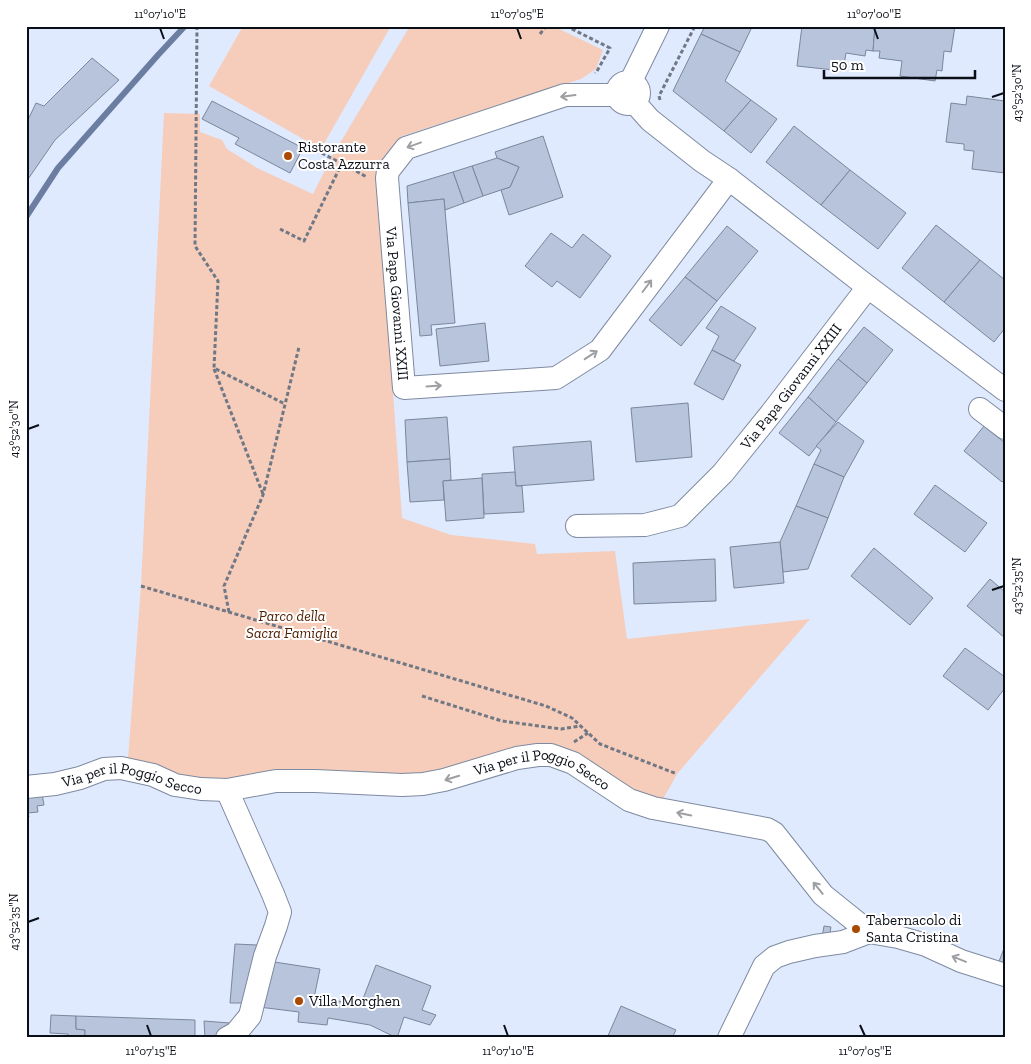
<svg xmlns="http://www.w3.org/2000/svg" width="1031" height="1064" font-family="'Zilla Slab',serif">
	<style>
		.green { fill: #f5cdba }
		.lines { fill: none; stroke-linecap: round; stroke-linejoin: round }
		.stream { stroke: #6b7da1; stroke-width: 6 }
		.building { fill: #b7c4db; stroke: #7a869c }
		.minor-casing { stroke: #7e8aa0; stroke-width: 24 }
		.path { stroke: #707785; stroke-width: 3; stroke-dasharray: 4 2.5; stroke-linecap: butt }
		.minor { stroke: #fff; stroke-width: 22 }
		.oneway { stroke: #9d9fa2 }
		.ticks { fill: none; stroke: #0a0e16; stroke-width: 2 }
		.poi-dot { fill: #aa4901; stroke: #fff; stroke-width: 2 }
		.labels { text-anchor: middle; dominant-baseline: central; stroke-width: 4; stroke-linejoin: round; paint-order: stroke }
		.poi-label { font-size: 15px; fill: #0a0e16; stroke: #fff; text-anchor: start }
		.street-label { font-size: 15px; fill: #0a0e16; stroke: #fff }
		.park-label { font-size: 15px; font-style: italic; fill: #502002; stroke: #fff }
		.neatline { fill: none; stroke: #0a0e16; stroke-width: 2 }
		.ticks-label { font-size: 12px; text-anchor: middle; fill: #0a0e16 }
	</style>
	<rect width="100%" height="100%" fill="#e0eafe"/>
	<!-- green -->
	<g class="green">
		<polygon points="243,26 391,26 321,149 209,86"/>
		<path d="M410 26H553L603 50 596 69 581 79 402 136C389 152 382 158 379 179L394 406 402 518 451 535 535 544 537 554 615 551 627 639 810 619 677 774 661 803 556 752 456 773 183 780 128 759 141 586 164 113 200 114V132L222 140 227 149 257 168 313 194 331 158Z"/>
	</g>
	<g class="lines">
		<!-- stream -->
		<polyline class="stream" points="26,217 58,168 158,55 185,26"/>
	</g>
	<!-- building -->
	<g class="building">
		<polygon points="705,26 744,26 751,29 740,52 701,34"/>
		<polygon points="802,26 875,26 873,51 866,50 865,56 846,53 843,71 797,66"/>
		<polygon points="875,26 955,26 951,52 944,51 942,71 937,70 935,81 900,76 902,61 879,58 880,51 873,51"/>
		<polygon points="701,34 740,52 725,81 751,100 724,131 673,91"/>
		<polygon points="92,58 119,80 55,140 26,182 26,124 36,103 44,106"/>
		<polygon points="967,96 1005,101 1005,173 972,169 974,151 964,150 964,144 946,142 951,103 966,105"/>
		<polygon points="751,100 777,119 751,153 724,131"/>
		<polygon points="212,101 303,148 290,173 235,144 239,138 202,119"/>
		<polygon points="794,126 850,170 821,205 766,162"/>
		<polygon points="543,136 563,197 509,215 501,190 510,187 519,167 497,158 495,152"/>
		<polygon points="497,158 519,167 510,187 483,196 472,166"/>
		<polygon points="472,166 483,196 464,203 453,172"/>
		<polygon points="850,170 906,213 878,249 821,205"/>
		<polygon points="453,172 464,203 445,210 444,199 408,203 407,186"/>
		<polygon points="444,199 455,323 431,325 432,335 420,336 408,203"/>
		<polygon points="936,225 980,260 944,302 902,268"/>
		<polygon points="727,226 758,251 717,301 685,277"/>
		<polygon points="551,233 572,248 583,234 611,256 580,298 557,281 552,287 525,266"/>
		<polygon points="980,260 1005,280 1005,328 994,342 944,302"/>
		<polygon points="685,277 717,301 681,346 649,320"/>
		<polygon points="721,306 756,328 734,361 712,350 719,336 706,328"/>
		<polygon points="485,323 489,361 440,366 436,329"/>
		<polygon points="864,327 893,350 867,383 838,359"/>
		<polygon points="712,350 741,365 723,400 694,384"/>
		<polygon points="838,359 867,383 836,422 808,397"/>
		<polygon points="808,397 836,422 809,456 779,433"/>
		<polygon points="688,403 692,457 636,462 631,408"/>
		<polygon points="447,417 450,459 407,462 405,420"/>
		<polygon points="838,422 864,441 844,477 814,464 821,450 816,446"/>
		<polygon points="984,426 1005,443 1005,479 1002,482 964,451"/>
		<polygon points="591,441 594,480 516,486 513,447"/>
		<polygon points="450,459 451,480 443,481 444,500 410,502 407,462"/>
		<polygon points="814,464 844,477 828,518 796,506"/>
		<polygon points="515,472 516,486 522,486 524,512 484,514 482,474"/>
		<polygon points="482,478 484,518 446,521 443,481"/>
		<polygon points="935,485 987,523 965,552 914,514"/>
		<polygon points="796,506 828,518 808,569 783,572 780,542"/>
		<polygon points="780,542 784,583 734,588 730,547"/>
		<polygon points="874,548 933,598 910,625 851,576"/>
		<polygon points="715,559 716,601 634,604 633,563"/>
		<polygon points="990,579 1005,592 1005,638 967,606"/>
		<polygon points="965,648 1005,677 1005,688 988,710 943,676"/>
		<polygon points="42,794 44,805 37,806 38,812 28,813 29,817 26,817 26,796"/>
		<polygon points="824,926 831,927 829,938 822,938"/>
		<polygon points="235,944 257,945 254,964 246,1003 230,1003"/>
		<polygon points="1005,946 1005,972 996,969"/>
		<polygon points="268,961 320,969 314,998 361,1004 376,965 431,986 422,1010 436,1015 430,1025 404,1017 397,1038 370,1025 328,1018 327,1025 298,1022 299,1012 259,1007"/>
		<polygon points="621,1006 676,1030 672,1038 607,1038"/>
		<polygon points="51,1015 76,1016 76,1029 85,1030 85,1038 68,1038 68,1034 50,1033"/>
		<polygon points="76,1016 195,1020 195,1038 143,1038 143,1037 135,1038 85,1038 85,1030 76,1029"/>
		<polygon points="204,1021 230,1023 226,1030 219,1035 210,1038 205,1038"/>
	</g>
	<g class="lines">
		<defs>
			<g id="minor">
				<circle cx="628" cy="93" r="11"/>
				<polyline points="630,83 658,26"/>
				<path id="s1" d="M617 95H565L406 148 388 171 387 178 404 388 556 378 600 350 729 179"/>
				<polyline points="634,102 650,120 702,161 729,179 868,287 1005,390"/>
				<polyline points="980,409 1005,428"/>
				<path id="s2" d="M577 526 645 525 680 516 723 473 773 411 868 287"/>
				<path id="s3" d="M26 787 55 784 80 778 104 769 121 768 153 775 175 785 201 789 227 790 276 781H315L402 785 423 784 444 780 517 758 538 755H551L573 763 629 800 653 808 767 829 774 833 823 895 869 932 898 937 926 945 961 961 1005 975"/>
				<polyline points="227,1038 236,1033 250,1016 265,956 276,926 280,912 273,894 227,790"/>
				<polyline points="729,1038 764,966 775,957 789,952 815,946 843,942 869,932"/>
			</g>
		</defs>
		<!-- minor casing -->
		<use href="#minor" class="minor-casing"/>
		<!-- path -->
		<g class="path">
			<polyline points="197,26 195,246 218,281 214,368 285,404"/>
			<polyline points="566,26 610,48 597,71 595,73"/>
			<polyline points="1001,26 1005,29"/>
			<polyline points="540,34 546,26"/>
			<polyline points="660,100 659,96 695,26"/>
			<polyline points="316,150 367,177"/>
			<polyline points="280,229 304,241 342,163"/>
			<polyline points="214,369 263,494"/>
			<polyline points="141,586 546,706 572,718 600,744 677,774"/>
			<polyline points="229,612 224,586 263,495 299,347"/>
			<polyline points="422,696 502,721 561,729 580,726"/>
			<polyline points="574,742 588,733"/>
		</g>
		<!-- minor -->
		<use href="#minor" class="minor"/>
	</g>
	<!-- one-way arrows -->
	<defs><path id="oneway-shaft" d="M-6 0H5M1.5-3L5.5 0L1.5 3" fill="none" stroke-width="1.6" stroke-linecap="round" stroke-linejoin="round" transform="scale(1.25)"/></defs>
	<g class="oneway">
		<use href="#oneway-shaft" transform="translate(568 96) rotate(173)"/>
		<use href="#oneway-shaft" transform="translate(414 145) rotate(160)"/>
		<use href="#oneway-shaft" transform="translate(647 286) rotate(-53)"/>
		<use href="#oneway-shaft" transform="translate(591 355) rotate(-33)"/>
		<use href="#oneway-shaft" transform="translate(434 386) rotate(-4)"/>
		<use href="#oneway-shaft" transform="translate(452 778) rotate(163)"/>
		<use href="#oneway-shaft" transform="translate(684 814) rotate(-169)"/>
		<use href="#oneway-shaft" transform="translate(818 888) rotate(-129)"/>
		<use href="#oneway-shaft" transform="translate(959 959) rotate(-158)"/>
	</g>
	<!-- ticks -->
	<path class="ticks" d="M160 28 164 39M517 28 521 39M874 28 878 39M992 97 1004 93M28 429 39 425M992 590 1004 586M28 922 39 918M147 1025 151 1036M504 1025 508 1036M860 1025 865 1036"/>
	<!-- markers -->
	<g class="poi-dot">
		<circle cx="288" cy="156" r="5"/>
		<circle cx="856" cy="929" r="5"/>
		<circle cx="299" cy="1001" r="5"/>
	</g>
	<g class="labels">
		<!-- poi labels -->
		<g class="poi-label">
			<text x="298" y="147">Ristorante<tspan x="298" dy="17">Costa Azzurra</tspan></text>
			<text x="866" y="920">Tabernacolo di<tspan x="866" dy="17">Santa Cristina</tspan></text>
			<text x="309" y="1001">Villa Morghen</text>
		</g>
		<!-- street labels -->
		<g class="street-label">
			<text stroke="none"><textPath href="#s1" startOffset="382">Via Papa Giovanni XXIII</textPath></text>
			<text stroke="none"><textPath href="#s2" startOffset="275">Via Papa Giovanni XXIII</textPath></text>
			<text stroke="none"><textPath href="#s3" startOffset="529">Via per il Poggio Secco</textPath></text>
			<text stroke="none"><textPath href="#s3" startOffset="109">Via per il Poggio Secco</textPath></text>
		</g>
		<!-- park labels -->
		<g class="park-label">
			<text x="292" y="616">Parco della<tspan x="292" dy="17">Sacra Famiglia</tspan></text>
		</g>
	</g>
	<!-- border -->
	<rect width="1031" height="1064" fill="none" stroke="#ffffff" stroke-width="55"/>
	<!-- scale -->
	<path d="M824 70v8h151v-8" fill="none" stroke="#0a0e16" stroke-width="2.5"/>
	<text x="831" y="70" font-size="15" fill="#0a0e16" stroke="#ffffff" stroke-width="4" paint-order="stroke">50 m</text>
	<rect x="28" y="28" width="976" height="1008" class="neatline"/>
	<g class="ticks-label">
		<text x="160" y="18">11°07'10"E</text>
		<text x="517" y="18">11°07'05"E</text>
		<text x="874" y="18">11°07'00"E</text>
		<text transform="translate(1017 93) rotate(-90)" y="4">43°52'30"N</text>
		<text transform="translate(14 429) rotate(-90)" y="4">43°52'30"N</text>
		<text transform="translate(1017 586) rotate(-90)" y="4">43°52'35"N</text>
		<text transform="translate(14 922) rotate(-90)" y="4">43°52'35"N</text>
		<text x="151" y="1055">11°07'15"E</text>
		<text x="508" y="1055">11°07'10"E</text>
		<text x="865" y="1055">11°07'05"E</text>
	</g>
</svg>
